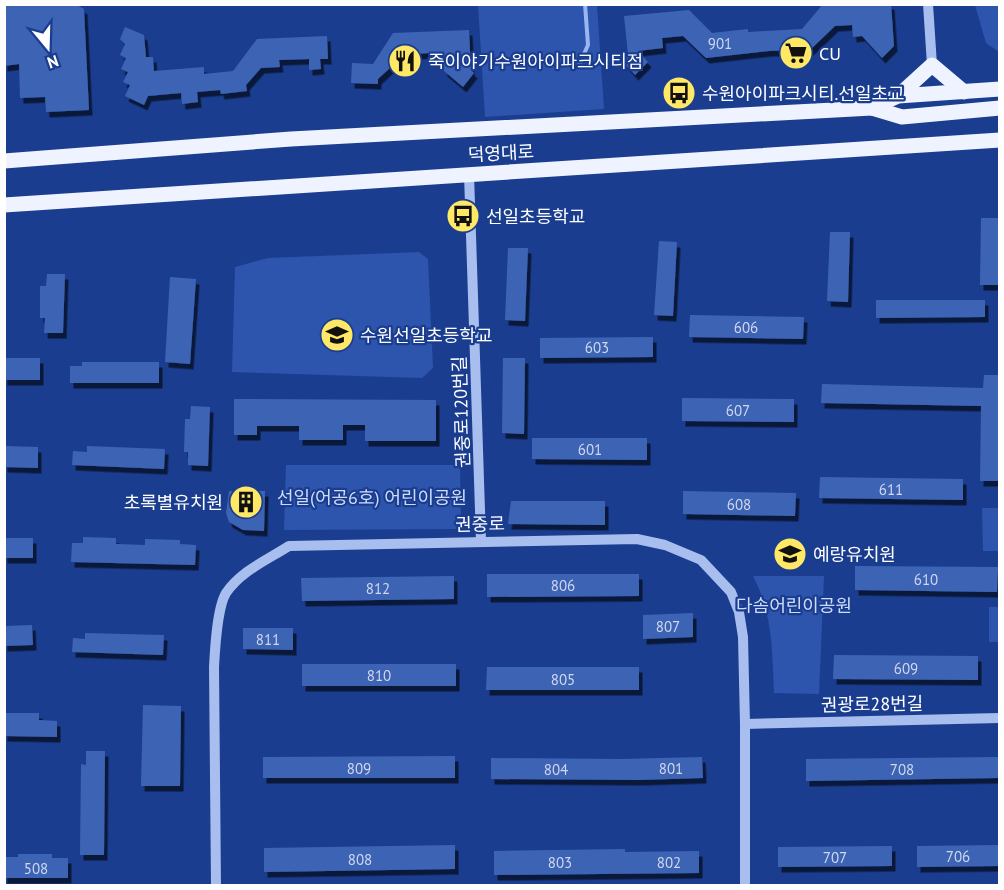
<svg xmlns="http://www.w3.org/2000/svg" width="1004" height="890" font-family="'PT Sans','Noto Sans KR',sans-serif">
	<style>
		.green { fill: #2d55ad }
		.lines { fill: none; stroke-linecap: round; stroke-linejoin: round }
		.stream { stroke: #9ab6f1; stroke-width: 4 }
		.building { fill: #3e63b5; filter: url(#shadow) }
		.minor { stroke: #a7beee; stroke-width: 10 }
		.major { stroke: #eff3ff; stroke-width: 15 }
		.labels { text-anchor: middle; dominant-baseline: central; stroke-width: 4.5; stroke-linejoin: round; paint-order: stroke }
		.number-label { font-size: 15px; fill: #cfd8ec }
		.poi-label { font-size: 18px; fill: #fff; stroke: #1a3d8f; text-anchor: start }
		.street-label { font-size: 18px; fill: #fff; stroke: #1a3d8f }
		.park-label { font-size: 18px; fill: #cddcfa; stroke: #1a3d8f }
	</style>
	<defs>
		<filter id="shadow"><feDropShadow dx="3.5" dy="5.5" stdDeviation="0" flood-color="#0009"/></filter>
	</defs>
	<rect width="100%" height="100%" fill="#1a3d8f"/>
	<!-- green -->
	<g class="green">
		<polygon points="478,5 597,5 604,109 485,117"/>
		<polygon points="975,5 999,5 999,52 986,43"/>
		<polygon points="419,252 428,259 433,368 422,378 232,372 235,267 268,258"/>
		<polygon points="286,465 460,465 461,529 284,530"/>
		<polygon points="982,508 999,508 999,551 983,551"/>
		<path d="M753 576H824L819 694 774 693C772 651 773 614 753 576Z"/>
		<rect x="989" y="607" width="10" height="35"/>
	</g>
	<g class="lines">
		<!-- stream -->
		<polyline class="stream" points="580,63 588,45 585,4"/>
	</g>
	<!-- building -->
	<g class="building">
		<polygon points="4,4 75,4 84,9 89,110 46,112 45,97 20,98 19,64 4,66"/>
		<polygon points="823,4 891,4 894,46 882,58 862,36 853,37 852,25 835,26 810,50 769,51 706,58 683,36 662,38 663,48 638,51 648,62 635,75 624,63 628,54 624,16 689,10 712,33 748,29 748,32 802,29"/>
		<polygon points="125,27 144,35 146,57 153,57 154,71 204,67 204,74 233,71 257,39 327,36 328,59 320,59 321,69 309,70 309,59 279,60 280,67 261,68 246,85 247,91 221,94 220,90 197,92 198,102 182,104 181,93 148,96 144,105 125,96 130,85 123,82 128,72 121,69 126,58 120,55 125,44 120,39"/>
		<polygon points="469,30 471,70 474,73 463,87 444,71 442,52 404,55 378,79 378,84 351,83 352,63 373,64 393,33"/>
		<polygon points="981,218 999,218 999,285 980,285"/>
		<polygon points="830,232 850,232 848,302 827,301"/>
		<polygon points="659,241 677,242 673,316 654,315"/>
		<polygon points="508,248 528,248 525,321 505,320"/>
		<polygon points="47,274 65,274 63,333 44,333 45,318 40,318 40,286 46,286"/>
		<polygon points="170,277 196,279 190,364 165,362"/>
		<polygon points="876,300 985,300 985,317 876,318"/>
		<polygon points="690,315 804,317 803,339 689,337"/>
		<polygon points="653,337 653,357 540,358 540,338"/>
		<rect x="4" y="358" width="36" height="22"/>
		<polygon points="503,358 525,358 524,434 502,433"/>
		<polygon points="82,362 159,362 159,383 70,383 70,366 82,366"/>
		<polygon points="984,375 999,375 999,481 980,481 981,406 821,403 822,384 983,388"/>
		<polygon points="682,398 794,399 794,422 682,421"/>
		<polygon points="234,399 436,400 436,441 365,441 365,425 343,425 343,440 299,440 299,426 257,426 257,435 234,435"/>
		<polygon points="191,406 210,407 208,466 188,465 188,452 184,452 185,419 190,419"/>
		<polygon points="532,438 647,438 647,460 532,459"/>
		<polygon points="4,446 38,447 38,468 4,467"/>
		<polygon points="87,446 165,449 164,469 72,465 73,451 87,452"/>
		<polygon points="820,477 963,479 963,500 819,498"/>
		<polygon points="229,491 265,491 264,531 243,530 229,522 226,513"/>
		<polygon points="683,491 796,493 795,516 683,514"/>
		<polygon points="511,501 605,501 605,525 508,524"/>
		<polygon points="83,537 116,538 116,544 145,545 145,539 180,540 180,544 196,545 195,565 71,562 72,543 83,543"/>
		<rect x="4" y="538" width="29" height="20"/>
		<polygon points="855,566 998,567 997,592 855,590"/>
		<polygon points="487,574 639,574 639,596 487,597"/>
		<polygon points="454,576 454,599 302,601 301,578"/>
		<polygon points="693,613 693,637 643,639 643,615"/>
		<polygon points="32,625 33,645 4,646 4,626"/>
		<polygon points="243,628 293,628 293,650 243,649"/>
		<polygon points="85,633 164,635 163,655 72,652 73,638 85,639"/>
		<polygon points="834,655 978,656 978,680 833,679"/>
		<rect x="302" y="664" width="154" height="22"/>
		<polygon points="487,667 639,667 639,690 486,690"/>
		<polygon points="143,705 181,706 180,786 141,786"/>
		<polygon points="4,713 39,713 39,720 57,721 57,737 4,736"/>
		<polygon points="86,751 105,751 104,855 80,855 81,764 86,765"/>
		<polygon points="455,756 455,778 263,778 263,757"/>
		<polygon points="702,757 703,778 639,780 491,779 491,758 621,759"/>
		<polygon points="998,757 998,778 806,781 806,759"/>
		<polygon points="455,845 455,869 264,872 264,848"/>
		<polygon points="999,845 999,866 917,867 917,846"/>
		<polygon points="892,846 892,866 778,867 778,847"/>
		<polygon points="625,849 625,852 699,851 699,873 494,875 494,851"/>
		<polygon points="18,854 52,854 52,858 68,858 68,878 4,878 4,857 18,857"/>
	</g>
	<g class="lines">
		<!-- minor -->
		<g class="minor">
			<polyline points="928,4 932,65"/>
			<polyline points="469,174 481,541"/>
			<polyline points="745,724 1000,718"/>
			<path d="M216 886 214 667C215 649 217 608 226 593 241 571 267 560 289 546L637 539 665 545 701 560 731 592 739 612 743 637 745 724V886"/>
		</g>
		<!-- major -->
		<g class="major">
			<polyline points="898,96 932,65 964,92"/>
			<polyline points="872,108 902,117 1000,108"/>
			<polyline points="4,161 291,139 872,108 898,96 1000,89"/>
			<polyline points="4,205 1000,140"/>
		</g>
	</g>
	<!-- icons -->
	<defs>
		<symbol id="supermarket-disc" viewBox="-11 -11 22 22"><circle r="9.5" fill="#ffe865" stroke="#1a3d8f"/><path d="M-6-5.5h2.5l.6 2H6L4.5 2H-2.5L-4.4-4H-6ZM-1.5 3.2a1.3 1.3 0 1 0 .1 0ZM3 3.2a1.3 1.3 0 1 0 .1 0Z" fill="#111"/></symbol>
		<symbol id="restaurant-disc" viewBox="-11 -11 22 22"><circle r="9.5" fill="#ffe865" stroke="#1a3d8f"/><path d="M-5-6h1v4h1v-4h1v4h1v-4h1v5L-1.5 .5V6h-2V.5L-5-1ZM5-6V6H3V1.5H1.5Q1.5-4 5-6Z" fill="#111"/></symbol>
		<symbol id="bus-disc" viewBox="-11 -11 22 22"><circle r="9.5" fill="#ffe865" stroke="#1a3d8f"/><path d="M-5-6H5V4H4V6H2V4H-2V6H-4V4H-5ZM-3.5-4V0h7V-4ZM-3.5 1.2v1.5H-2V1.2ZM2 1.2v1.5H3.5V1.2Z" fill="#111"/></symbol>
		<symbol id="school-disc" viewBox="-11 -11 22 22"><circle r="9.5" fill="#ffe865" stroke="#1a3d8f"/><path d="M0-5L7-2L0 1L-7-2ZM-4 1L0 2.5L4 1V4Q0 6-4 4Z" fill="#111"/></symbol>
		<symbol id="building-disc" viewBox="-11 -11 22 22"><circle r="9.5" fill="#ffe865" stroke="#1a3d8f"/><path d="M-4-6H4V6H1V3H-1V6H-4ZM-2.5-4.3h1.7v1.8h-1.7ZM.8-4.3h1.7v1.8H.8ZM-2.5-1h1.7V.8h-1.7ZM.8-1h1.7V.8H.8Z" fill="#111"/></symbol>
	</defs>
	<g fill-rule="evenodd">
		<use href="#supermarket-disc" x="777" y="34" width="38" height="38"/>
		<use href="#restaurant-disc" x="386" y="42" width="38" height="38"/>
		<use href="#bus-disc" x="660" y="74" width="38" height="38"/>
		<use href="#bus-disc" x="444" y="197" width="38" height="38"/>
		<use href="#school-disc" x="318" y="316" width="38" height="38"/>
		<use href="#building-disc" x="227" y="483" width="38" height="38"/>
		<use href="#school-disc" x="771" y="535" width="38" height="38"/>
	</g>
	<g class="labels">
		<!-- number labels -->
		<g class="number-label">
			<text x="720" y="43">901</text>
			<text x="746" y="327">606</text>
			<text x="597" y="347">603</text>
			<text x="738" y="410">607</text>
			<text x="590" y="449">601</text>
			<text x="891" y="489">611</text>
			<text x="739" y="504">608</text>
			<text x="926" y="579">610</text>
			<text x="563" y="585">806</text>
			<text x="378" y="588">812</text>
			<text x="668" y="626">807</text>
			<text x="268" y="639">811</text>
			<text x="906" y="668">609</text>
			<text x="379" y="675">810</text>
			<text x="563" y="679">805</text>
			<text x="359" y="768">809</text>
			<text x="671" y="768">801</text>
			<text x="556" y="769">804</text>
			<text x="902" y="769">708</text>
			<text x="958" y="856">706</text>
			<text x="835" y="857">707</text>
			<text x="360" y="859">808</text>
			<text x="560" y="862">803</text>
			<text x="669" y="862">802</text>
			<text x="36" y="868">508</text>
		</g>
		<!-- poi labels -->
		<g class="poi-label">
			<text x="819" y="53">CU</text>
			<text x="428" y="61">죽이야기수원아이파크시티점</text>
			<text x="702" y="93">수원아이파크시티.선일초교</text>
			<text x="486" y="216">선일초등학교</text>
			<text x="360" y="335">수원선일초등학교</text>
			<text x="223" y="502" text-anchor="end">초록별유치원</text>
			<text x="813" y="554">예랑유치원</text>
		</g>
		<!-- street labels -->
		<g class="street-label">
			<text transform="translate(501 153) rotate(-3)">덕영대로</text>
			<text transform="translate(461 412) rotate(-92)">권중로120번길</text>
			<text transform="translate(480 524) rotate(-1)">권중로</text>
			<text transform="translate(872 704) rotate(-1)">권광로28번길</text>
		</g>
		<!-- park labels -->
		<g class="park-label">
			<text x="372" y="497">선일(어공6호) 어린이공원</text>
			<text x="794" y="605">다솜어린이공원</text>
		</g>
	</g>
	<!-- border -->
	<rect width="1004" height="890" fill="none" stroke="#ffffff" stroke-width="12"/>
	<!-- north arrow -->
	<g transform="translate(48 48) rotate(161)" stroke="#1a3d8f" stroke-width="4.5" paint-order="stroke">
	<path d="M0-4.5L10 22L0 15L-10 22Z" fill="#ffffff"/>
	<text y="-9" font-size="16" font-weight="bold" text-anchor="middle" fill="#ffffff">N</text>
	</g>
</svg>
